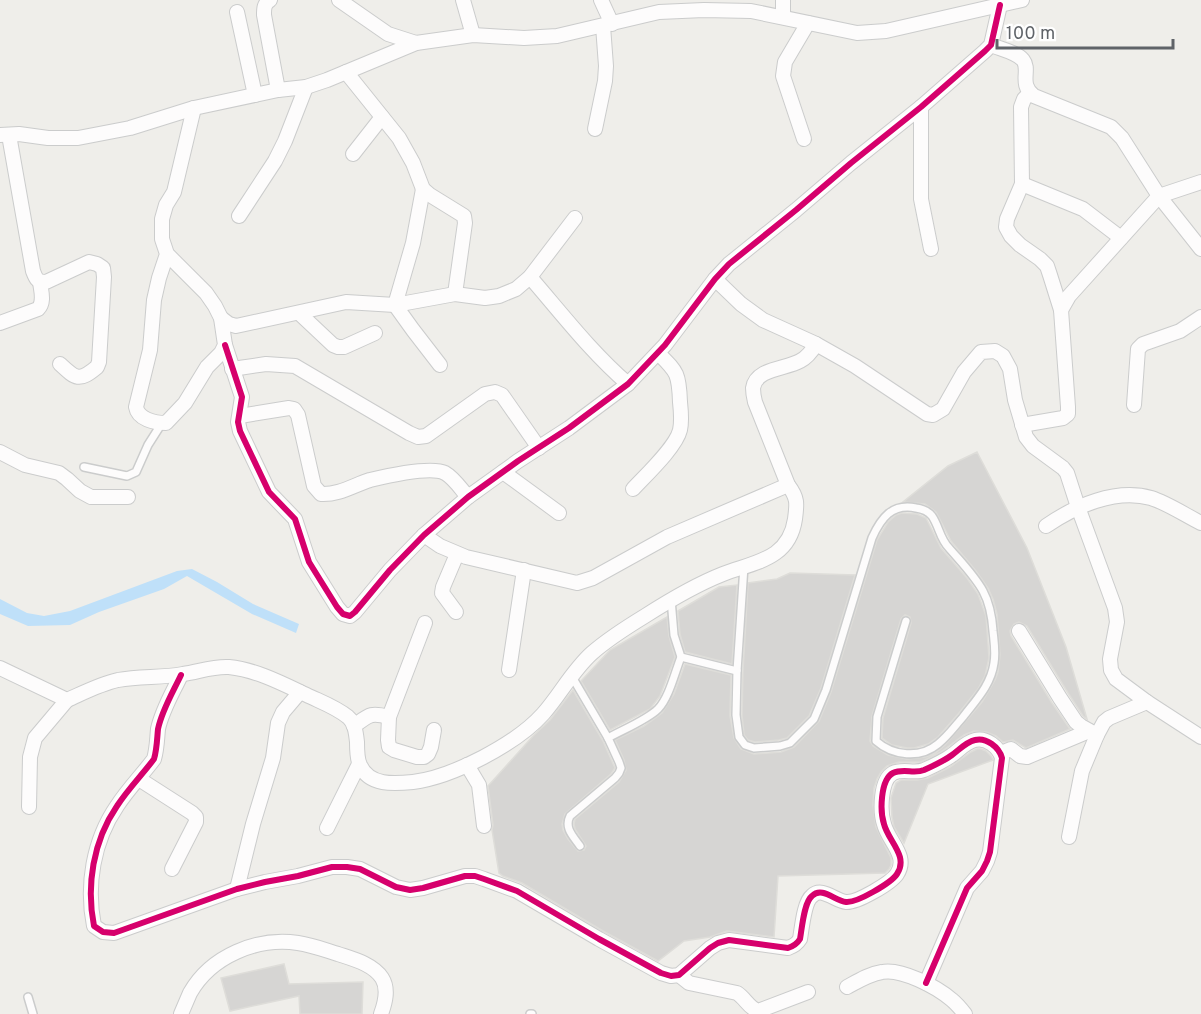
<svg xmlns="http://www.w3.org/2000/svg" width="1201" height="1014" font-family="Overpass,sans-serif">
	<style>
		.water { fill: #bfe0f9 }
		.building { fill: #d6d5d3; stroke: #deddd9; stroke-width: 1.5 }
		.lines { fill: none; stroke-linecap: round; stroke-linejoin: round }
		.service-casing { stroke: #cbcccc; stroke-width: 10 }
		.minor-casing { stroke: #cbcccc; stroke-width: 16 }
		.service { stroke: #fdfcfc; stroke-width: 7 }
		.minor { stroke: #fdfcfc; stroke-width: 14 }
		.cycleway-casing { stroke: #fff; stroke-width: 10 }
		.cycleway { stroke: #d6006c; stroke-width: 6 }
	</style>
	<rect width="100%" height="100%" fill="#efeeea"/>
	<!-- water -->
	<polygon class="water" points="192,569 217,582 253,604 299,624 296,633 252,614 187,576 164,589 99,612 70,625 28,626 0,614 0,599 27,613 44,616 70,611 177,571"/>
	<!-- building -->
	<g class="building">
		<polygon points="977,452 1027,548 1066,647 1087,719 1083,716 1068,693 1027,626 1019,622 1014,624 1010,631 1011,636 1052,703 1070,729 1026,748 1013,740 1003,742 996,736 986,732 974,731 964,735 941,752 921,762 899,762 887,766 881,772 877,779 874,788 873,805 876,827 891,858 891,865 889,869 885,873 778,876 774,937 727,931 710,937 684,941 658,961 603,931 522,883 503,876 499,873 492,830 493,825 488,786 534,735 550,720 573,690 603,741 615,768 611,774 565,814 562,824 563,830 568,839 578,851 584,850 586,846 575,829 574,824 575,819 619,782 626,770 624,760 615,740 644,726 662,713 674,694 685,664 731,675 730,716 734,738 741,749 754,754 781,752 794,747 819,721 831,692 877,540 888,522 896,515 902,513 917,514 926,518 941,548 967,578 978,594 986,616 989,658 985,676 978,689 959,713 938,737 928,744 914,748 907,748 892,745 882,738 883,718 911,623 910,617 905,615 901,619 872,716 870,741 873,746 888,755 907,759 925,757 934,754 945,745 982,702 995,680 998,672 1000,655 997,614 993,599 988,588 976,571 951,541 936,512 925,504 903,502 948,466"/>
		<polygon points="790,573 855,575 821,688 809,716 787,738 779,740 755,742 748,740 744,735 742,715 743,671 748,583 777,579"/>
		<polygon points="737,585 732,664 685,652 680,634 678,611 719,587"/>
		<polygon points="667,617 669,636 675,657 660,696 650,709 610,730 581,681 610,650"/>
		<polygon points="977,749 981,749 986,751 991,756 993,760 928,784 904,843 894,827 892,817 891,798 896,783 901,780 917,780 928,778 950,767 971,752"/>
		<polygon points="284,964 289,984 363,982 362,1014 300,1014 299,996 230,1011 221,978"/>
	</g>
	<g class="lines">
		<defs>
			<g id="service">
				<polyline points="84,467 127,476 136,472 148,445 162,423"/>
				<path d="M744 566 737 671 736 715 739 737 745 745 754 748 780 746 790 743 814 719 826 690 872 538C881 518 892 503 916 508 923 509 928 511 932 516 939 526 940 539 949 548 961 562 974 575 983 591 990 604 992 616 993 631 994 641 996 652 994 663 991 685 976 700 963 717 955 726 948 736 938 744 920 759 893 756 876 741L877 717 906 621"/>
				<polyline points="671,599 674,635 681,657 737,671"/>
				<path d="M571 675 608 738 619 762 621 768 619 773 615 778 570 816C564 828 573 836 580 846"/>
				<path d="M608 738C622 730 647 720 658 709 669 698 675 672 681 657"/>
				<polyline points="28,997 33,1014"/>
				<polyline points="530,1014 532,1014"/>
			</g>
			<g id="minor">
				<path d="M270 0C264 4 264 8 264 15L278 90"/>
				<polyline points="339,0 388,34 416,43"/>
				<polyline points="463,0 473,35"/>
				<polyline points="601,0 612,24"/>
				<polyline points="237,12 255,95"/>
				<polyline points="783,17 783,0"/>
				<path d="M991 45C1000 49 1016 52 1023 60 1031 70 1018 84 1034 96L1111 127 1122 138 1159 196 1201 249"/>
				<polyline points="346,72 399,138 413,163 423,189 430,195 464,216 465,223 455,294"/>
				<polyline points="921,107 921,199 931,249"/>
				<polyline points="595,129 605,81 606,66 603,26"/>
				<polyline points="0,135 19,134 48,138 78,138 130,128 194,108 278,90 306,87 327,80 416,43 473,35 524,38 557,36 659,12 704,10 751,11 857,33 886,31 1022,0"/>
				<path d="M9 135 33 271C36 279 37 282 46 282L89 262 97 264 103 268 104 277 99 362 97 367C79 382 76 379 60 364"/>
				<polyline points="804,139 783,76 785,62 808,23"/>
				<polyline points="353,154 382,117"/>
				<polyline points="1022,184 1083,209 1121,238"/>
				<polyline points="423,189 413,243 395,305 413,330 440,365"/>
				<polyline points="239,216 275,161 285,141 306,87"/>
				<path d="M167 254 159 278 154 300 150 350 136 407C138 419 154 423 166 423L185 403 207 367 221 353 225 345 221 318 215 306 206 293 167 254 162 239V219L166 205 174 192 194 108"/>
				<path d="M530 277C562 314 591 352 628 384"/>
				<polyline points="715,279 741,304 763,320 816,344 855,366 927,414 933,415 943,409 964,372 981,352 995,351 1003,356 1010,369 1015,400 1026,437 1033,446 1063,468 1067,473 1078,507 1115,608 1117,622 1110,659 1111,670 1116,679 1147,702 1201,737"/>
				<polyline points="1061,310 1069,296 1159,196 1201,182"/>
				<polyline points="299,313 333,345 338,347 344,347 375,333"/>
				<polyline points="221,318 229,324 236,326 346,302 395,305 455,294 485,298 499,296 516,289 530,277 575,218"/>
				<path d="M0 323 38 309C45 302 41 291 40 282"/>
				<polyline points="225,345 242,397 238,422 240,431 269,492 295,519 309,562 337,607 343,614 350,616 355,612 390,570 424,535 468,497 518,461 569,428 628,384 665,345 715,279 729,264 796,210 851,163 921,107 985,51 991,45 1000,5"/>
				<polyline points="232,369 266,364 295,366 409,433 418,437 426,436 485,394 495,392 502,395 539,448"/>
				<polyline points="1134,405 1138,349 1143,344 1180,331 1201,317"/>
				<path d="M240 416 289 408 294 409 298 415 314 486 321 494C339 495 354 485 370 480 387 476 431 466 445 473 454 478 461 489 468 497"/>
				<polyline points="1022,425 1063,418 1068,414 1068,407 1061,310 1050,275 1047,266 1040,259 1020,245 1011,236 1006,227 1007,219 1022,184 1021,107 1024,99 1030,93"/>
				<polyline points="0,452 25,465 59,473 67,479 80,491 91,497 128,497"/>
				<polyline points="503,472 559,513"/>
				<path d="M633 489C646 475 676 447 680 430 682 421 681 411 680 402 679 373 677 372 658 353"/>
				<path d="M1046 526C1075 506 1116 488 1151 498 1167 503 1185 515 1201 523"/>
				<polyline points="424,535 440,546 466,557 577,583 593,578 667,537 788,485"/>
				<polyline points="456,612 442,593 443,587 457,554"/>
				<polyline points="425,623 389,717 388,740 389,747 394,750 417,757 424,757 428,754 431,747 434,730"/>
				<polyline points="1019,631 1060,698 1076,722 1081,726 1097,735"/>
				<path d="M0 668 67 700C83 693 100 684 118 680 140 676 162 678 183 674 198 672 213 666 229 667 258 670 285 685 311 697 324 703 337 708 348 717 355 723 356 733 357 742 357 750 357 759 360 765 369 786 394 784 413 782 453 777 516 744 543 714 560 695 572 671 592 653 608 639 627 627 645 616 670 600 695 585 723 574 754 562 789 560 795 519 797 504 798 498 788 485L755 402C754 398 753 393 753 388 756 368 786 369 800 361 808 357 812 351 816 344"/>
				<polyline points="509,670 524,570"/>
				<path d="M181 675C173 692 162 710 158 729 157 739 157 749 154 759 142 775 128 789 117 806 93 841 86 886 94 926L103 932 114 933 237 889 265 882 298 876 332 867H347L360 869 396 887 410 890 423 888 465 876H475L484 879 517 891 599 939 661 973 671 976 679 975 710 948 718 943 729 940 788 948C794 946 797 944 800 939 802 928 804 902 812 896 822 886 835 901 846 902 857 903 891 883 897 874 909 856 888 841 884 824 880 812 880 780 893 773 903 768 914 774 924 770 933 766 944 761 952 755 959 750 966 742 975 740 986 737 999 747 1002 758L990 852 987 861 982 871 967 888 926 983"/>
				<path d="M354 726C369 715 370 712 389 717"/>
				<polyline points="1001,753 1011,749 1020,756 1027,757 1089,731"/>
				<polyline points="467,765 479,785 484,826"/>
				<polyline points="139,779 192,813 196,817 196,822 172,869"/>
				<polyline points="29,807 30,757 35,738 67,700"/>
				<polyline points="327,828 359,764"/>
				<polyline points="1069,837 1082,771 1097,735 1104,722 1109,718 1147,702"/>
				<polyline points="237,889 253,824 273,758 278,723 283,712 300,692"/>
				<path d="M679 975 689 983 737 993C745 998 749 1008 758 1011L808 992"/>
				<path d="M847 987C858 981 869 974 882 972 901 968 937 987 952 1000 957 1004 961 1009 965 1014"/>
				<path d="M181 1014C184 1007 187 1000 190 993 211 956 257 937 298 943 312 945 325 950 338 954 353 959 373 964 382 978 389 989 385 1003 381 1014"/>
			</g>
		</defs>
		<!-- service casing -->
		<use href="#service" class="service-casing"/>
		<!-- minor casing -->
		<use href="#minor" class="minor-casing"/>
		<!-- service -->
		<use href="#service" class="service"/>
		<!-- minor -->
		<use href="#minor" class="minor"/>
		<defs>
			<g id="cycleway">
				<polyline points="225,345 242,397 238,422 240,431 269,492 295,519 309,562 337,607 343,614 350,616 355,612 390,570 424,535 468,497 518,461 569,428 628,384 665,345 715,279 729,264 796,210 851,163 921,107 985,51 991,45 1000,5"/>
				<path d="M181 675C173 692 162 710 158 729 157 739 157 749 154 759 142 775 128 789 117 806 93 841 86 886 94 926L103 932 114 933 237 889 265 882 298 876 332 867H347L360 869 396 887 410 890 423 888 465 876H475L484 879 517 891 599 939 661 973 671 976 679 975 710 948 718 943 729 940 788 948C794 946 797 944 800 939 802 928 804 902 812 896 822 886 835 901 846 902 857 903 891 883 897 874 909 856 888 841 884 824 880 812 880 780 893 773 903 768 914 774 924 770 933 766 944 761 952 755 959 750 966 742 975 740 986 737 999 747 1002 758L990 852 987 861 982 871 967 888 926 983"/>
			</g>
		</defs>
		<!-- cycleway casing -->
		<use href="#cycleway" class="cycleway-casing"/>
		<!-- cycleway -->
		<use href="#cycleway" class="cycleway"/>
	</g>
	<!-- scale -->
	<path d="M997 39v9h176v-9" fill="none" stroke="#5f6368" stroke-width="3"/>
	<text x="1006" y="39" font-size="18" fill="#5f6368" stroke="#ffffff" stroke-width="4.5" paint-order="stroke">100 m</text>
</svg>
